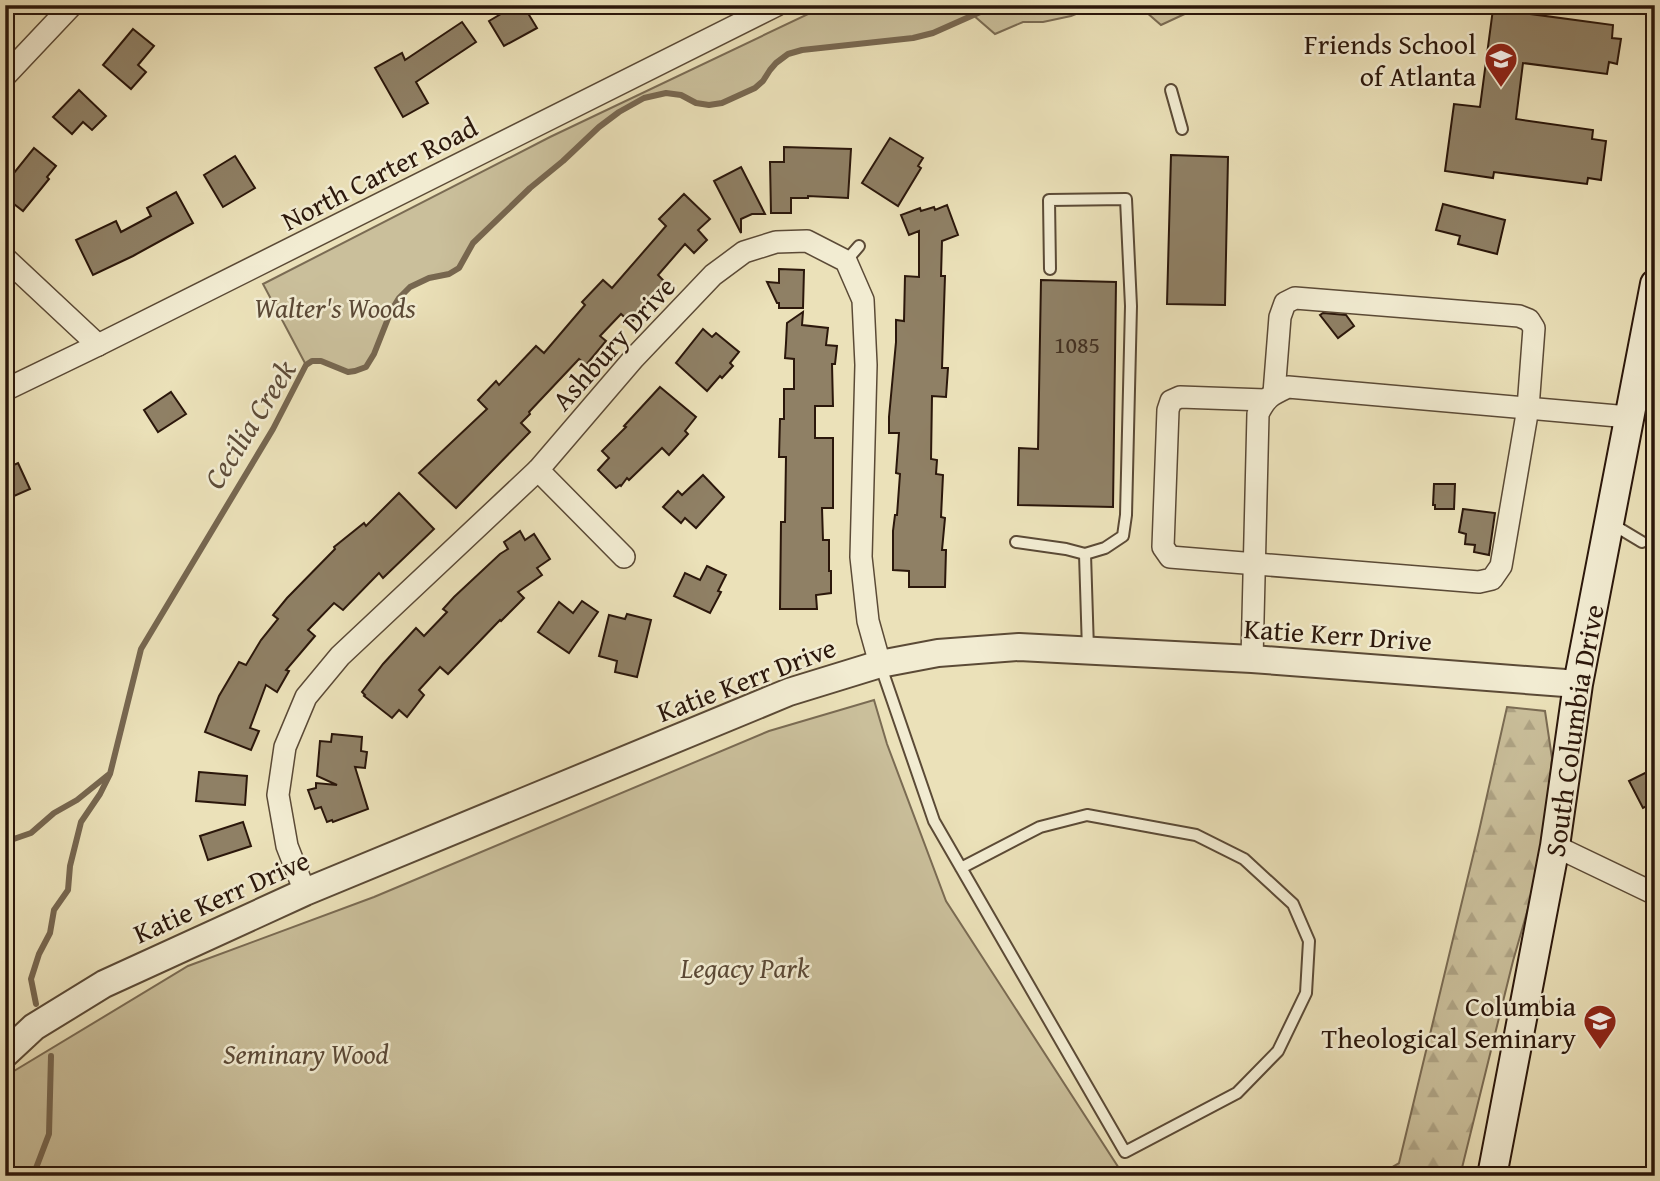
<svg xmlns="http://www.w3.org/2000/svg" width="1660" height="1181" font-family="'Gentium Book Plus',serif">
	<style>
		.forest { fill: url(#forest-firs); stroke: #7a6b53; stroke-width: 2 }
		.green { fill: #cabf9b; stroke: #7a6b53; stroke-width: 2 }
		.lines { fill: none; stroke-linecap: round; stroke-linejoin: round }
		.stream { stroke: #776750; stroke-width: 6 }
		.building { fill: #8f8065; stroke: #2b170b; stroke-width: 2 }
		.service-casing { stroke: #5b4a36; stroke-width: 14 }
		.minor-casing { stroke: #5b4a36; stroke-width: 24 }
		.tertiary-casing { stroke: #5b4a36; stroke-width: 30 }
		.secondary-casing { stroke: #2b170b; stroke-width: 32 }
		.service { stroke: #f2ecd2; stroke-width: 10 }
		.minor { stroke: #f2ecd2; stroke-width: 21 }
		.tertiary { stroke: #f2ecd2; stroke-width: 26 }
		.secondary { stroke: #f2ecd2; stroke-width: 28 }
		.labels { text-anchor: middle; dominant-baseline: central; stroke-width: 5; stroke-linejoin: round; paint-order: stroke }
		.number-label { font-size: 24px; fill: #443122 }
		.poi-label { font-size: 28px; fill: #2b170b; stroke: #f2ecd2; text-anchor: end }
		.street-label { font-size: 28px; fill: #2b170b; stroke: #f2ecd2 }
		.park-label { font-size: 28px; font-style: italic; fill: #5b4936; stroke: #f2ecd2 }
		.water-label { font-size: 30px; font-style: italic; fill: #5e4c39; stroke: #f2ecd2 }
	</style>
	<defs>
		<pattern id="forest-firs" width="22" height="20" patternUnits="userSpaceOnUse" patternTransform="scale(1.75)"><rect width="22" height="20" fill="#cabf9b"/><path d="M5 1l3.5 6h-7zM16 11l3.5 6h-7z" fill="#aea384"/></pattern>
	</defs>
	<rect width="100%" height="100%" fill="#ebe1b9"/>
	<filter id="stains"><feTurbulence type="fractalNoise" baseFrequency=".00286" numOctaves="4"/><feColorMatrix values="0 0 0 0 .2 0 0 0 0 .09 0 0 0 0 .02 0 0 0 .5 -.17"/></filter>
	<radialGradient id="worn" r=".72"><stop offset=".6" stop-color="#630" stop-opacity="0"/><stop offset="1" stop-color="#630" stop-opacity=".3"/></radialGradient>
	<!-- forest -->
	<polygon class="forest" points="1507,707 1545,711 1552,758 1542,860 1513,961 1460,1176 1377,1176 1399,1163 1479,831"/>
	<!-- green -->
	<g class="green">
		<polygon points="827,5 1098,5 1071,16 1043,22 1023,22 995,34 973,15 933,33 913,38 802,50 788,54 776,63 770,70 763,81 755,88 722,103 709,105 696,103 681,95 666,93 644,98 619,112 599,127 563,161 530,188 473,243 459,268 449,274 429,278 410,287 399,298 391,311 374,354 366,367 357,371 348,372 321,361 312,361 306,365 263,284 550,137"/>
		<polygon points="1138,5 1204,5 1161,25"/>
		<polygon points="874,700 887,744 946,901 1124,1176 5,1176 5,1080 14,1071 188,966 374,897 769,731"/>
	</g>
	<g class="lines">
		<!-- stream -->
		<g class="stream">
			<polyline points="5,842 31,833 54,813 77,800 108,775"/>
			<polyline points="36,1004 31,979 39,954 50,933 54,910 68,890 70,866 81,822 100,794 110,774 141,649 273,429 306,365 312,361 321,361 348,372 355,371 366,367 374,354 391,311 399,298 410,287 429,278 449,274 459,268 473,243 530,188 563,161 599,127 619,112 644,98 666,93 681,95 696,103 709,105 722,103 755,88 763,81 770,70 776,63 788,54 802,50 913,38 933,33 996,5"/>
			<polyline points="33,1176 49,1134 51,1056"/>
		</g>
	</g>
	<!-- building -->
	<g class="building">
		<polygon points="516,5 523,5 537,28 504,46 489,21"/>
		<polygon points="1493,9 1613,25 1612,38 1621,39 1617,64 1609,62 1607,74 1523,63 1516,119 1593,130 1592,139 1606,141 1601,180 1588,178 1587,184 1494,172 1493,178 1445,171 1454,104 1480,107"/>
		<polygon points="462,22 476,42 416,82 428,103 403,117 375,68 402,53 405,60"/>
		<polygon points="133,29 154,46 138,65 146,72 131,89 103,65"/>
		<polygon points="79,90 106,116 92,130 83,122 72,134 53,117"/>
		<polygon points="890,138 923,158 918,166 921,168 898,206 862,183"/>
		<polygon points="784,147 851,149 848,198 808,196 808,198 791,198 791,213 771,213 770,162 784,162"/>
		<polygon points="34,148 56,166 47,177 49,179 23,211 5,197 5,184"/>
		<polygon points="1171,155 1228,157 1225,305 1167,304"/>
		<polygon points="235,156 255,188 223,207 204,175"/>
		<polygon points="741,167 765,214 752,214 741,219 741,233 714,181"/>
		<polygon points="176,192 193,223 133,256 93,275 76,240 116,221 121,232 151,216 147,208"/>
		<polygon points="684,194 710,219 698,230 707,240 694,253 685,244 658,275 666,283 643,309 631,323 621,314 600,336 606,341 586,365 579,359 529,412 530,414 521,423 530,432 456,508 419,473 487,409 478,400 496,381 499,385 536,346 544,353 585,305 582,302 603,280 612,288 666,226 659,219"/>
		<polygon points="1443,204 1505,220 1497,254 1458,244 1460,236 1436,230"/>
		<polygon points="947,205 958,235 942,241 941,276 945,276 942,368 948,368 946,397 932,396 931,459 937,460 936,474 943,475 941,517 945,518 942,550 946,550 945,587 909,587 909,571 893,570 893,531 895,515 897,515 900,474 896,473 899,433 889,433 889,417 896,342 896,320 904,321 905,276 919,277 919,231 909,235 901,215 920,208 921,211 934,207 935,210"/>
		<polygon points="779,269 804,270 803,308 779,308 779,303 777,303 767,282 779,283"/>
		<polygon points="1041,280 1116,282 1113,507 1018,505 1019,448 1038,449"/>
		<polygon points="803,312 802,325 828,328 826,345 837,346 835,364 832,364 833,406 815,406 815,438 833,438 833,508 822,508 823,540 829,540 829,571 831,571 831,593 816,595 817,609 780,609 781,522 785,522 786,457 779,457 780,419 784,419 784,389 794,389 794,359 785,358 786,343 787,323"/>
		<polygon points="1323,313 1346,315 1354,326 1338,338 1320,315"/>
		<polygon points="703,329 712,337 716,333 739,352 730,363 733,366 722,378 720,376 707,391 676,363"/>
		<polygon points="660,387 696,417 685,431 688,434 669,455 662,448 629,480 627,478 621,486 620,485 616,488 598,470 609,458 602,451 626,427 624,426"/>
		<polygon points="171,392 186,414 158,432 144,410"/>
		<polygon points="18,463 30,489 5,500 5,469"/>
		<polygon points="703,475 724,497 696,528 685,518 681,523 663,507 678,491 682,495"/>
		<polygon points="1434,484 1455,484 1454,509 1435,509 1435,505 1433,505"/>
		<polygon points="399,493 434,529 383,578 379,573 343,610 334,603 308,630 315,636 286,670 289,671 277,692 266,685 250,728 259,731 251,750 205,732 219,696 239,662 246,665 261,640 278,619 273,615 287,598 335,549 334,547 364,523 366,526"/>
		<polygon points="1463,509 1495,513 1489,555 1474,552 1475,545 1465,544 1466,534 1459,532"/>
		<polygon points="520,531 525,540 534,534 550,559 537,568 542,575 518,592 524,598 501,621 500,620 448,674 440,667 419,690 424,695 407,717 399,710 392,718 364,696 365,695 362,692 383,664 416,628 424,636 447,612 443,609 454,597 500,554 508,549 504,542"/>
		<polygon points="707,566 726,575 718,591 721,592 710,613 674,596 685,573 700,580"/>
		<polygon points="582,601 598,612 569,653 538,632 559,602 573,613"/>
		<polygon points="627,614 651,620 637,677 615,672 617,661 599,656 609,615 625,619"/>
		<polygon points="332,734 362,737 361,751 367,752 365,768 355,767 368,809 333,822 332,820 327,822 321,807 315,809 308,790 316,788 316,783 337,785 317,776 320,741 331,742"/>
		<polygon points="1655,768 1655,802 1643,808 1629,781"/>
		<polygon points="199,772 247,776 245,805 196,801"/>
		<polygon points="243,822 251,846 208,860 200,836"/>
	</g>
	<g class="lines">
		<defs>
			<g id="service">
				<polyline points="1171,90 1182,129"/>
				<polyline points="846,261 859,246"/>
				<polyline points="1050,269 1049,200 1126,199 1131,306 1126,515 1123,536 1105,548 1085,554 1088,650"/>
				<polyline points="1612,524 1642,542"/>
				<polyline points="1016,542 1066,549 1085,554"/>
				<polyline points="880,664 934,821 1125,1152 1237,1093 1278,1051 1306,993 1309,941 1293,904 1244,859 1196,835 1087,815 1040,827 961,868"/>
			</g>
			<g id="minor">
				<polyline points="5,76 72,5"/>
				<polyline points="5,258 98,345"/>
				<polyline points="5,390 98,345 777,5"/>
				<polyline points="1265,400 1180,397 1171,401 1168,410 1163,547 1170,557 1479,582 1492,579 1501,566 1528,408 1534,328 1529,320 1519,316 1295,298 1285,303 1280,317 1274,393"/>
				<polyline points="538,470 624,557"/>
				<path d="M1252 659 1258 414C1266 397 1271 395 1288 387L1629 417"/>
				<polyline points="1555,846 1655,894"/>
				<polyline points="305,892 287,846 278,795 285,747 306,697 340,656 538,470 634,358 713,275 744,252 776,242 807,241 846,261 863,300 866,365 861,557 868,621 880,664"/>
			</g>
			<polyline id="tertiary" points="5,1054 34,1027 104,984 305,892 789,692 880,664 938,653 1019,647 1252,659 1578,684"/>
			<g id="secondary">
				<path id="s1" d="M1492 1176 1555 846 1578 684 1655 284"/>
			</g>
		</defs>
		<!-- service casing -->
		<use href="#service" class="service-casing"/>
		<!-- minor casing -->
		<use href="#minor" class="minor-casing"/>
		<!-- tertiary casing -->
		<use href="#tertiary" class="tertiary-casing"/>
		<!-- secondary casing -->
		<use href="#secondary" class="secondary-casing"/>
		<!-- service -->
		<use href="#service" class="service"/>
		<!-- minor -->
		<use href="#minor" class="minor"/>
		<!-- tertiary -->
		<use href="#tertiary" class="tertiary"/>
		<!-- secondary -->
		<use href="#secondary" class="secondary"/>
	</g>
	<!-- icons -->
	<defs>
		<symbol id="school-pin" viewBox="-11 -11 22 30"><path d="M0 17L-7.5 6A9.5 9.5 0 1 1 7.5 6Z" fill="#8f2418" stroke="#f2ecd2"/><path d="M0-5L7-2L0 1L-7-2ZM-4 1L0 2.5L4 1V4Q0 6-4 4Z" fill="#fff"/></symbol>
		<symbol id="university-pin" viewBox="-11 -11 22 30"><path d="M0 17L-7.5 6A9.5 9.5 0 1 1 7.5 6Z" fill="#8f2418" stroke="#f2ecd2"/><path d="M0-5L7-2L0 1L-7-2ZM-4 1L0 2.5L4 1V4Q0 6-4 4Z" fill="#fff"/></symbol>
	</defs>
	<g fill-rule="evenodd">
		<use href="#school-pin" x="1482" y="40" width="38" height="52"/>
		<use href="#university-pin" x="1581" y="1002" width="38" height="52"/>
	</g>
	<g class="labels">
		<!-- number labels -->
		<g class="number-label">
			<text x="1077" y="344">1085</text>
		</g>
		<!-- poi labels -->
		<g class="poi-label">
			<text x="1476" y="43">Friends School<tspan x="1476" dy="32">of Atlanta</tspan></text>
			<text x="1576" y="1005">Columbia<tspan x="1576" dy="32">Theological Seminary</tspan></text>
		</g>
		<!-- street labels -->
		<g class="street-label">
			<text transform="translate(379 173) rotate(-27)">North Carter Road</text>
			<text transform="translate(613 343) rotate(-48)">Ashbury Drive</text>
			<text transform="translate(1338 634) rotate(4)">Katie Kerr Drive</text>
			<text transform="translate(746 679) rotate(-21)">Katie Kerr Drive</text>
			<text stroke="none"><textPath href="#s1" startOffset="453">South Columbia Drive</textPath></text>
			<text transform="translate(221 896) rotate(-24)">Katie Kerr Drive</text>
		</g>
		<!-- park labels -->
		<g class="park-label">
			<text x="335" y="307">Walter's Woods</text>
			<text x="745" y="967">Legacy Park</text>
			<text x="306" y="1053">Seminary Wood</text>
		</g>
		<!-- water labels -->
		<g class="water-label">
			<text transform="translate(249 424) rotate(-58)">Cecilia Creek</text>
		</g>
	</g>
	<!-- margin -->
	<rect width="1660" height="1181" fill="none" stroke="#ebe1b9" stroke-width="28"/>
	<rect x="7" y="7" width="1646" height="1167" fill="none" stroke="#2b170b" stroke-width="3.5"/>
	<rect x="14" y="14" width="1632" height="1153" fill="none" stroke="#2b170b" stroke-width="2"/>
	<rect width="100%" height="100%" filter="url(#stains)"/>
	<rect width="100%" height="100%" fill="url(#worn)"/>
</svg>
